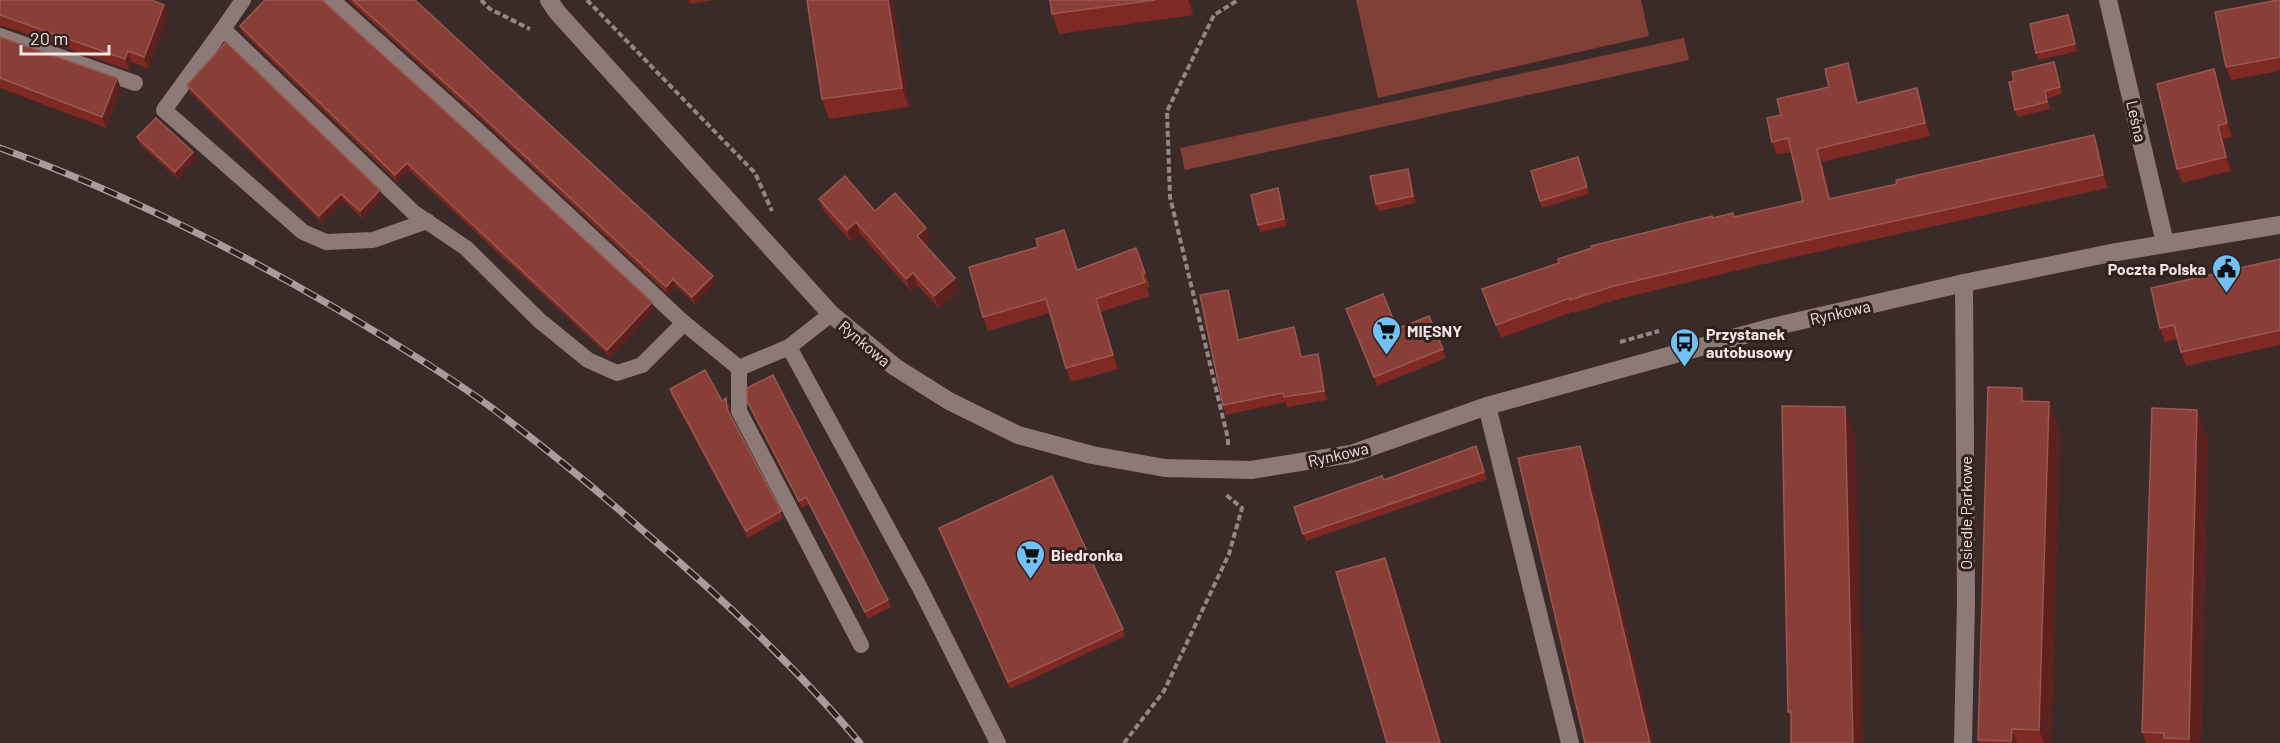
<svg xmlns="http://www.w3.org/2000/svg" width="2280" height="743" font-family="Barlow,sans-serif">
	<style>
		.park { fill: #804038 }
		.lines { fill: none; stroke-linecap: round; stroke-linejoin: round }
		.path { stroke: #948684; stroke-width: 4; stroke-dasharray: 6 3; stroke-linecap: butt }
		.service { stroke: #8d7a77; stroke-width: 16 }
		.minor { stroke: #8d7a77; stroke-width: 18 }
		.rail-casing { stroke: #a99c9a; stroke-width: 7 }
		.rail { stroke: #30211e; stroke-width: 4.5; stroke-dasharray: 14; stroke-linecap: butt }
		.wall { fill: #7e2923 }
		.shaded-wall { fill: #5d211d }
		.building { fill: #8a3e38; stroke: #9a5853; stroke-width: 1.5 }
		.labels { text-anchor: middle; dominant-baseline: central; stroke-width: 6; stroke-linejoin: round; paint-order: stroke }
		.street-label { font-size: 16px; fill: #f1e6e4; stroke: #30211e }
		.poi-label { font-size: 16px; font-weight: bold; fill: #f1e6e4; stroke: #30211e; text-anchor: start }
	</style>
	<rect width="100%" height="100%" fill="#3a2a28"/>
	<!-- park -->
	<g class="park">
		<polygon points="1356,0 1641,0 1649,36 1378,98"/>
		<polygon points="1684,38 1689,60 1185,170 1180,148"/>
	</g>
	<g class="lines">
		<!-- path -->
		<g class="path">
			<polyline points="481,0 490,9 530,29"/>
			<polyline points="587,0 755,173 772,211"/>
			<polyline points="1620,342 1659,331"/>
			<polyline points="1228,445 1228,439 1170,197 1167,111 1214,15 1238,0"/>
			<polyline points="1124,743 1164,691 1229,554 1242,508 1225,494"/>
		</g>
		<!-- service -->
		<g class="service">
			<polyline points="243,0 223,29 413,212 466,248 540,321 588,360 617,373 642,365 684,323"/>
			<polyline points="332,0 477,130 684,323 739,368"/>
			<polyline points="223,29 164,110 303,232 326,242 373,240 427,221"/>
			<polyline points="0,36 135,83"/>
			<polyline points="831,314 789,347 739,368 739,411 861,645"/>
			<polyline points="789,347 919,586 998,743"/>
		</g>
		<!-- minor -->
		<g class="minor">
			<polyline points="549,0 557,12 831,314 895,367 949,401 1018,435 1092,455 1165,468 1251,470 1351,454 1487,406 1773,327 1964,283 2111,253 2280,225"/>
			<polyline points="2108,0 2165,243"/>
			<polyline points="1487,406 1570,743"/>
			<polyline points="1963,743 1966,602 1964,283"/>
		</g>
		<defs>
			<path id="rail" d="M0 148C115 189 225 244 330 305 385 337 440 370 492 408 546 448 598 491 648 535 723 599 796 667 860 743"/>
		</defs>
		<!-- rail casing -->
		<use href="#rail" class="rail-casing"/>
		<!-- rail -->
		<use href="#rail" class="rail"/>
	</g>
	<!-- wall -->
	<g class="wall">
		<polygon points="0,0 168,16 148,69 132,62 129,70 3,26 0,26"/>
		<polygon points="348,0 415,0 715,283 695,304 676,286 668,294 484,122"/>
		<polygon points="688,0 715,0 690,4"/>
		<polygon points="893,0 909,107 829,119 822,99"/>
		<polygon points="1050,0 1191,0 1193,15 1059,34 1052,14"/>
		<polygon points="2280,0 2280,71 2231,80 2226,67"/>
		<polygon points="2071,22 2077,51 2039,60 2036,53"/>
		<polygon points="240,26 654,310 610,357 409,170 397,182 243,33"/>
		<polygon points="0,37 117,78 121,89 106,128 0,88"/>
		<polygon points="2054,62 2062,94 2047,98 2050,109 2018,117 2015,110 2014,81"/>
		<polygon points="1852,76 1858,102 1922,101 1930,136 1822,162 1831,199 1897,184 2094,135 2099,149 2108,188 1794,257 1619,299 1575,313 1575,311 1501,338 1482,289 1713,218 1733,213 1734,217 1803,201 1791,152 1777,155 1772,142 1781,115 1829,87"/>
		<polygon points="2219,83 2232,137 2223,139 2231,171 2182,183 2177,169"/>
		<polygon points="187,85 383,197 362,218 344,201 322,223 190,92"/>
		<polygon points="137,137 193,152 196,159 178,179 140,144"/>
		<polygon points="1578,157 1589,194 1542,208 1540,201"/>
		<polygon points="1408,169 1410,176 1416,203 1379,211 1376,204"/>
		<polygon points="1278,188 1280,195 1287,226 1260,232 1258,225"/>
		<polygon points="819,199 875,211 930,240 925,244 955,278 959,290 939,308 917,285 911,291 860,234 851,242 824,211"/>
		<polygon points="1069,244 1077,270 1136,248 1150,287 1147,288 1150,296 1101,312 1118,369 1071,382 1066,368 1050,313 988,331 983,317 1038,247"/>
		<polygon points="2280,259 2280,345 2186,366 2181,352 2178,339 2165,342 2160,328"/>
		<polygon points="1228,290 1231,299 1239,339 1297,337 1302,357 1322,363 1327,400 1287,407 1286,402 1226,415 1223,405"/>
		<polygon points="1429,316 1446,358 1377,386 1350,318 1397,329"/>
		<polygon points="2022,388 2027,401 2060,432 2051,743 1979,743 1978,740"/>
		<polygon points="670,389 722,401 729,405 729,413 781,511 783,518 748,538 672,396"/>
		<polygon points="747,401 888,600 891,607 868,619 809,504 802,508 750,408"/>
		<polygon points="2197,410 2208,440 2201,743 2146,743 2142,732"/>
		<polygon points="1479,453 1487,479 1306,541 1294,507"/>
		<polygon points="939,528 1123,629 1125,636 1010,689"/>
	</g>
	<!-- shaded-wall -->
	<g class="shaded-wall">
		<polygon points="888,0 893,0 909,107 902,88"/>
		<polygon points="1188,0 1191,0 1193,15"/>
		<polygon points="164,5 168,16 148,69 144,57"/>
		<polygon points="2068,15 2071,22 2077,51 2075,44"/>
		<polygon points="128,51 132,62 129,70 125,59"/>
		<polygon points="2054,62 2057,69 2062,94 2060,87"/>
		<polygon points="1848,63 1852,76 1862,116 1857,103"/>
		<polygon points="2214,69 2219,83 2232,137 2227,123"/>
		<polygon points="117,78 121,89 106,128 102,117"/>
		<polygon points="1917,88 1922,101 1930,136 1925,123"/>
		<polygon points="2218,126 2223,139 2231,171 2226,157"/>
		<polygon points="2094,135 2099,149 2108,188 2103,175"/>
		<polygon points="1817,149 1822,162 1834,213 1829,199"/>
		<polygon points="193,152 196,159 178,179 175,172"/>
		<polygon points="407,163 409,170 397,182 395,175"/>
		<polygon points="1408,169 1410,176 1416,203 1413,196"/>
		<polygon points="1278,188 1280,195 1287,226 1284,219"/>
		<polygon points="380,190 383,197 362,218 360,211"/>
		<polygon points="341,194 344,201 322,223 319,216"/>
		<polygon points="856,222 860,234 851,242 847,230"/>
		<polygon points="926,228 930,240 922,247 917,236"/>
		<polygon points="913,273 917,285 911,291 906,279"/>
		<polygon points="713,276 715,283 695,304 692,297"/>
		<polygon points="955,278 959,290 939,308 934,296"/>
		<polygon points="673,279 676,286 668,294 666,287"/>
		<polygon points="1228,290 1231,299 1241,349 1238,340"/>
		<polygon points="1096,299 1101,312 1118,369 1113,355"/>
		<polygon points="652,302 654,310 610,357 607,350"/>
		<polygon points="1294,327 1297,337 1304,367 1301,357"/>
		<polygon points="1318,354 1322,363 1327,400 1324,391"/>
		<polygon points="2022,388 2033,418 2022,401"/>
		<polygon points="2049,402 2060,432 2051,743 2044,743 2039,730"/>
		<polygon points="1845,407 1856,438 1863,743 1853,743"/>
		<polygon points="2197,410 2208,440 2201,743 2191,743 2189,739"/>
		<polygon points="1580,446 1591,476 1654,743 1650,743"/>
		<polygon points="1385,558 1396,588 1442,743 1440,743"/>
		<polygon points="2012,729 2017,743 2012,743 2011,741"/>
	</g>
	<!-- building -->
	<g class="building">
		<polygon points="0,0 152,0 164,5 144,57 128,51 125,59 0,15"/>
		<polygon points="265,0 322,0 467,131 652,302 607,350 407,163 395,175 240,26"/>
		<polygon points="353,0 415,0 713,276 692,297 673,279 666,287 481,115"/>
		<polygon points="807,0 888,0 902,88 822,99"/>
		<polygon points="1050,0 1155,0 1052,14"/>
		<polygon points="2278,0 2280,0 2280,57 2226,67 2215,12"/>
		<polygon points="2068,15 2075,44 2036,53 2030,24"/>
		<polygon points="0,37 117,78 102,117 0,78"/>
		<polygon points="226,42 380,190 360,211 341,194 319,216 187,85"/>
		<polygon points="2054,62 2060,87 2045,91 2047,102 2015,110 2009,82 2014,81 2012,72"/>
		<polygon points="1848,63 1857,103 1917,88 1925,123 1817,149 1829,199 1897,184 1896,180 2094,135 2103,175 1790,244 1614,286 1570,300 1570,298 1496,325 1482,289 1559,263 1558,259 1592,248 1591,246 1712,216 1713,218 1733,213 1734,217 1803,201 1788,138 1772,142 1767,118 1781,115 1777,99 1829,87 1825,69"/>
		<polygon points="2214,69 2227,123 2218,126 2226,157 2177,169 2157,84"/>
		<polygon points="156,118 193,152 175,172 137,137"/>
		<polygon points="1578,157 1587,187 1540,201 1531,171"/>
		<polygon points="1408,169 1413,196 1376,204 1370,176"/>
		<polygon points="845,176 875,211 895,193 926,228 917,236 955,278 934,296 913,273 906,279 856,222 847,230 819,199"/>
		<polygon points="1278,188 1284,219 1258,225 1251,195"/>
		<polygon points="1064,230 1077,270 1136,248 1145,273 1142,274 1145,282 1096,299 1113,355 1066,368 1046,299 983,317 969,267 1038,247 1036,239"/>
		<polygon points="2280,259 2280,330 2181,352 2174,325 2160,328 2151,288"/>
		<polygon points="1228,290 1238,340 1294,327 1301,357 1318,354 1324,391 1284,397 1283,393 1223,405 1200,295"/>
		<polygon points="1383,294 1397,329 1429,316 1443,349 1374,377 1346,309"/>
		<polygon points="705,370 722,401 726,398 727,409 781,511 746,531 670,389"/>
		<polygon points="773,375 888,600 865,612 806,497 799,501 747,401 747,388"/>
		<polygon points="1988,387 2022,388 2022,401 2049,402 2039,730 2012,729 2011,741 1978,740"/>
		<polygon points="1782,406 1845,407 1853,743 1791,743 1791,712 1788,712"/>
		<polygon points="2152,408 2197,410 2189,739 2164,738 2164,733 2142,732"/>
		<polygon points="1476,446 1484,472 1303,534 1294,507 1382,476 1384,480"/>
		<polygon points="1580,446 1650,743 1585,743 1518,458"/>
		<polygon points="1052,476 1123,629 1008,682 939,528"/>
		<polygon points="1385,558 1440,743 1387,743 1336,572"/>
	</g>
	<!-- icons -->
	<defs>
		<symbol id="civic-pin" viewBox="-11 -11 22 30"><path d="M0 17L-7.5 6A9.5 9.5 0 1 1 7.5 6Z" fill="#71c1f5" stroke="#30211e"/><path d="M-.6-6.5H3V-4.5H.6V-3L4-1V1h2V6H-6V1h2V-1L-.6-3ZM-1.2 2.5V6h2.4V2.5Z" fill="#111"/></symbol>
		<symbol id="supermarket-pin" viewBox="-11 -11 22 30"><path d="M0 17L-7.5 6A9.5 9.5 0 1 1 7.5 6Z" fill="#71c1f5" stroke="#30211e"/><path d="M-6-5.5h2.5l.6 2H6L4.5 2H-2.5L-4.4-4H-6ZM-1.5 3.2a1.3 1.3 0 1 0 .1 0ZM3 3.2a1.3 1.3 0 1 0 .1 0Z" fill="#111"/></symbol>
		<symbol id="bus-pin" viewBox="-11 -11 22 30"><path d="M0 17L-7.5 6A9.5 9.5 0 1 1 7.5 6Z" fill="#71c1f5" stroke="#30211e"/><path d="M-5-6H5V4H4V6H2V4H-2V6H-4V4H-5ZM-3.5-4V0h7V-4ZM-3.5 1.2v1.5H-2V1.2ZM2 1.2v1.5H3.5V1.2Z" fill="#111"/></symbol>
	</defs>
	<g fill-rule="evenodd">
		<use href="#civic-pin" x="2210" y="252" width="33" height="45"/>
		<use href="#supermarket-pin" x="1370" y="314" width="33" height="45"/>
		<use href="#bus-pin" x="1668" y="326" width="33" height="45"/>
		<use href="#supermarket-pin" x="1014" y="538" width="33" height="45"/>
	</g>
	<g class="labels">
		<!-- street labels -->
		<g class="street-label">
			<text transform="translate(2137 121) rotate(77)">Leśna</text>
			<text transform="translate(1840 312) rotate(-13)">Rynkowa</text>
			<text transform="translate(865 343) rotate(40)">Rynkowa</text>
			<text transform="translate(1338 454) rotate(-13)">Rynkowa</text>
			<text transform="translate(1965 513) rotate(-90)">Osiedle Parkowe</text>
		</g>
		<!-- poi labels -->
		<g class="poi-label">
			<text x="2206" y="268" text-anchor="end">Poczta Polska</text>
			<text x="1407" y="330">MIĘSNY</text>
			<text x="1706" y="333">Przystanek<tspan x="1706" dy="18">autobusowy</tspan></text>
			<text x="1051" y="554">Biedronka</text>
		</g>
	</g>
	<!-- scale -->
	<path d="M21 45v9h88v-9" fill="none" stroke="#f1e6e4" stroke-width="3"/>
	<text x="30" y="45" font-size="18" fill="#f1e6e4" stroke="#30211e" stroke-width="4.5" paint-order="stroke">20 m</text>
</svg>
